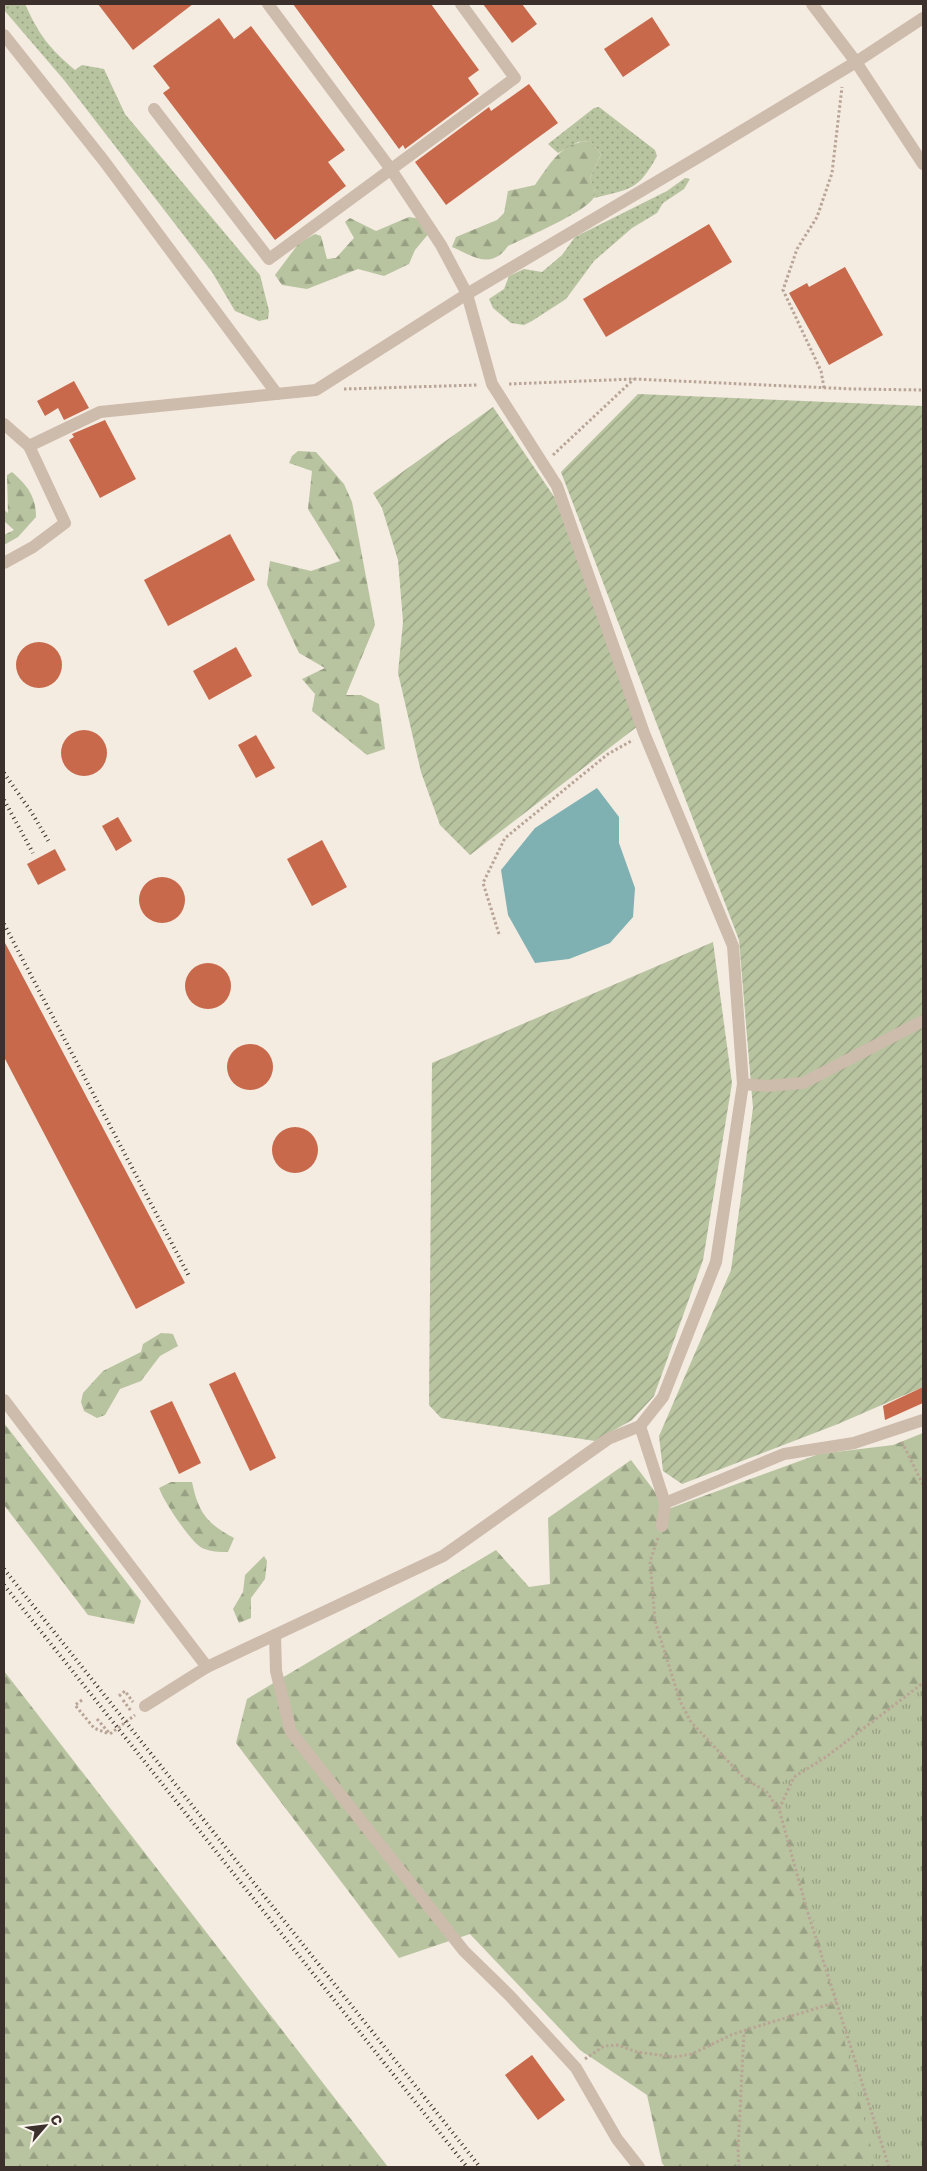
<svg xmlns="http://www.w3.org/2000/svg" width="927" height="2171" font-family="Rubik,sans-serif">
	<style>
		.grass { fill: url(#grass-dots) }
		.forest { fill: url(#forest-firs) }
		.park { fill: url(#park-tufts) }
		.garden { fill: url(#garden-furrows) }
		.water { fill: #7fb0b2 }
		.building { fill: #c8694b }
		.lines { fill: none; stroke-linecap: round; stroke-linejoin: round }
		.path { stroke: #b9a596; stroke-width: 3; stroke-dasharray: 2.5 2.5; stroke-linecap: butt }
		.minor { stroke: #cdbbac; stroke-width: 12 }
		.rail { stroke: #3b302b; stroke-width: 4; stroke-dasharray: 1 4; stroke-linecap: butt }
	</style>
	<defs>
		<pattern id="grass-dots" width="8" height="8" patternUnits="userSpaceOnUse" patternTransform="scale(1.25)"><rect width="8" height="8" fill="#b8c4a0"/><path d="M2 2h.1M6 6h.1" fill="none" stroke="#97a083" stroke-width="1.8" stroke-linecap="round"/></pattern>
		<pattern id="forest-firs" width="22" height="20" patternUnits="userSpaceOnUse" patternTransform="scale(1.25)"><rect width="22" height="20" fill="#b8c4a0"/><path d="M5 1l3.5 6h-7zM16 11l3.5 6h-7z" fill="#97a083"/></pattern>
		<pattern id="park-tufts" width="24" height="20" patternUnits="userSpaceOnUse" patternTransform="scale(1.25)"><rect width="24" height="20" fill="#b8c4a0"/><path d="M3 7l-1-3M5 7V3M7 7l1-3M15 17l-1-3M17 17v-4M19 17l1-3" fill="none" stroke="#97a083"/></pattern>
		<pattern id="garden-furrows" width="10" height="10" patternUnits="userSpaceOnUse" patternTransform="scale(1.25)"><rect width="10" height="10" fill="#b8c4a0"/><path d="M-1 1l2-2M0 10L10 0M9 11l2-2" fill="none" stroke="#97a083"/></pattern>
	</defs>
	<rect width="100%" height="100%" fill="#f4ebe1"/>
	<!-- grass -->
	<g class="grass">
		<path d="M4 4H25C39 35 49 48 75 70L82 65 104 69 125 114 260 275 269 311 268 319 259 321 235 311 212 272 64 80 4 10Z"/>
		<path d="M599 107 655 150 657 156C638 191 630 189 594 198L595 191 590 178 601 154 590 141 578 142 558 153 548 144 594 108Z"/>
		<polygon points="685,178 690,179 684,189 663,203 657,213 632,228 594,261 566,299 532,321 524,325 511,323 493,308 489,299 504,289 509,276 524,269 542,272 562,255 575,237 667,191"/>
	</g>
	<!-- forest -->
	<g class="forest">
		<path d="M590 141 601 154 590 178C592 184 597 190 594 197 588 211 525 238 508 246 491 270 475 257 452 247L456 237 497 220 504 213 508 191 535 185C550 164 561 142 590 141Z"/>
		<polygon points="409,217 432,221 435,226 415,250 409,264 384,276 358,269 307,289 282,285 275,275 299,243 315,234 321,236 327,259 336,258 354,238 345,222 350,218 376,231"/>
		<polygon points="298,451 316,452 344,484 352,502 375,625 346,695 361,695 379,704 385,749 367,755 312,711 315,694 302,679 325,668 299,653 267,585 270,561 311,571 340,561 308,509 312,471 289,463 292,456"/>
		<path d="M12 472C27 485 36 496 36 517L18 537 4 545V535L14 530 4 521V510L8 513 7 475Z"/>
		<polygon points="161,1333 173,1334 178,1346 160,1356 141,1381 120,1389 105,1415 97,1418 84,1411 81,1402 83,1393 103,1371 141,1352 143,1344"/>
		<polygon points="4,1423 141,1601 134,1624 88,1615 4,1505"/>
		<polygon points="923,1433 923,2167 665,2167 662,2163 647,2095 580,2050 470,1934 399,1958 236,1743 247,1699 496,1550 529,1587 550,1584 548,1518 631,1460 668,1509 819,1454 893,1445"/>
		<path d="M171 1482H192C198 1512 207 1524 234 1538L228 1552C219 1552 211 1552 202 1548 190 1541 164 1502 159 1488Z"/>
		<polygon points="264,1556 267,1561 265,1579 251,1598 251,1618 239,1623 233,1609 243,1592 245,1575"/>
		<polygon points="4,1671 388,2167 4,2167"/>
	</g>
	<!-- park -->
	<polygon class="park" points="923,1686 923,2167 876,2167 780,1784"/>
	<!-- garden -->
	<g class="garden">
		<polygon points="638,394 923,406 923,1387 838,1424 682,1484 663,1471 659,1436 731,1270 753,1108 739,940 561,472"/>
		<polygon points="493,407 555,498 638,726 470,855 440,825 421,772 398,673 403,622 398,560 382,508 373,493"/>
		<polygon points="713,942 732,1083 703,1260 654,1396 632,1420 595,1441 441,1418 429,1405 432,1063"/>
	</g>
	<!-- water -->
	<polygon class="water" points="597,788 619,817 619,843 635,888 633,917 610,943 569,959 535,963 508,915 501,870 535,828"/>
	<!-- building -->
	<g class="building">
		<polygon points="98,4 193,4 133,50"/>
		<polygon points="293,4 431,4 479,70 468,78 479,94 405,149 403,145 399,149"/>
		<polygon points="483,4 522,4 537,24 512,43"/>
		<polygon points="652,17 670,45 623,77 604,49"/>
		<polygon points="219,18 234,39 251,26 345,150 328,162 346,186 275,240 163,93 170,88 153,66"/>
		<polygon points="529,84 558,123 446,205 415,162 489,107 491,111"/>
		<polygon points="709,224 732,262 606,337 583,299"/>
		<polygon points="845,267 883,335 829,365 789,293 807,283 809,287"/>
		<polygon points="74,381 89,408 64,420 58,408 45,416 37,401"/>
		<polygon points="105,420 136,479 100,498 69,440 74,437 72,434"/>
		<polygon points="230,534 255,580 168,626 144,580"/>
		<circle cx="39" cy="665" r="23"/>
		<polygon points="236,647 252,676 209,700 193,671"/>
		<circle cx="84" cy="753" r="23"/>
		<polygon points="256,735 275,768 256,778 238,745"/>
		<polygon points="118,817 132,841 116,851 102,826"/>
		<polygon points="322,840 347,887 312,906 287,859"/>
		<polygon points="55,849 66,870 38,885 27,864"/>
		<circle cx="162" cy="900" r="23"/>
		<polygon points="4,941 185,1283 136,1309 4,1057"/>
		<circle cx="208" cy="986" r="23"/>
		<circle cx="250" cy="1067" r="23"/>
		<circle cx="295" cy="1150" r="23"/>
		<polygon points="235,1372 276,1458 250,1471 209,1384"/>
		<polygon points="923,1387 923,1403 885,1420 883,1406"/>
		<polygon points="172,1401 201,1463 179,1474 150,1411"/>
		<polygon points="532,2055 565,2100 538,2120 505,2075"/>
	</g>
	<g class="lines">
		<!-- path -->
		<g class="path">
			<polyline points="509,384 634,379 853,389 923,390"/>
			<polyline points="824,388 821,371 783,290 797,249 817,217 832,173 842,87"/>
			<polyline points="344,389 478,385"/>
			<polyline points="553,455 634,379"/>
			<polyline points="499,934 483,883 505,838 608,754 633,740"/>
			<polyline points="902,1442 923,1485"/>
			<polyline points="658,1538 650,1561 655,1621 680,1701 691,1722 722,1755 744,1778 767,1792 778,1809"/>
			<polyline points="119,1696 125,1691 133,1702"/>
			<polyline points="82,1700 75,1705 94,1728 109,1734"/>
			<polyline points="123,1700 131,1711"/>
			<polyline points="97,1719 110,1734 135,1715"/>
			<polyline points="585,2059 604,2046 617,2045 637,2052 674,2057 692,2054 733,2034 837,2002"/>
			<polyline points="739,2167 738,2150 744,2032"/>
			<polyline points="889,2167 807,1910 779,1809 794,1777 826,1757 923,1683"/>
		</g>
		<!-- minor -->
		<g class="minor">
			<polyline points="812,4 856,62 923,164"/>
			<polyline points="4,35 104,161 277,394"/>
			<polyline points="154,109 269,259 515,78 461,4"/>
			<polyline points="4,424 29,446"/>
			<polyline points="4,563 33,547 65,523 29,446 100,412 316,390 467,294 707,152 856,62 923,18"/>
			<polyline points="743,1084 766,1086 803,1083 923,1021"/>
			<polyline points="4,1400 207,1667 443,1556 608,1439 640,1426 663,1397 716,1262 743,1084 733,946 644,733 557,486 492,384 467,294 441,245 390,168 268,4"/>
			<polyline points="640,1426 665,1503 784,1454 854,1443 923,1420"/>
			<polyline points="662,1526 665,1503"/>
			<polyline points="275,1635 276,1671 291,1732 464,1951 510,1996 576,2068 617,2139 639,2167"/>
			<polyline points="145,1706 207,1667"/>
		</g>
		<!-- rail -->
		<g class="rail">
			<polyline points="4,773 32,813 49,842"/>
			<polyline points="4,800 33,853"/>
			<polyline points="4,924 190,1278"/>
			<polyline points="4,1569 480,2167"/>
			<polyline points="4,1585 467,2167"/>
		</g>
	</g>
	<!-- border -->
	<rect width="927" height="2171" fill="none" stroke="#3b302b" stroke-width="10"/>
	<!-- north arrow -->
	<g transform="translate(45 2126) rotate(62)" stroke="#fbf5ee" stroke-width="4" paint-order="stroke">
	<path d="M0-4L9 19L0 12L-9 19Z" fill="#3b302b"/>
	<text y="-8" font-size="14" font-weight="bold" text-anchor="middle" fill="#3b302b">С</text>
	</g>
</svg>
